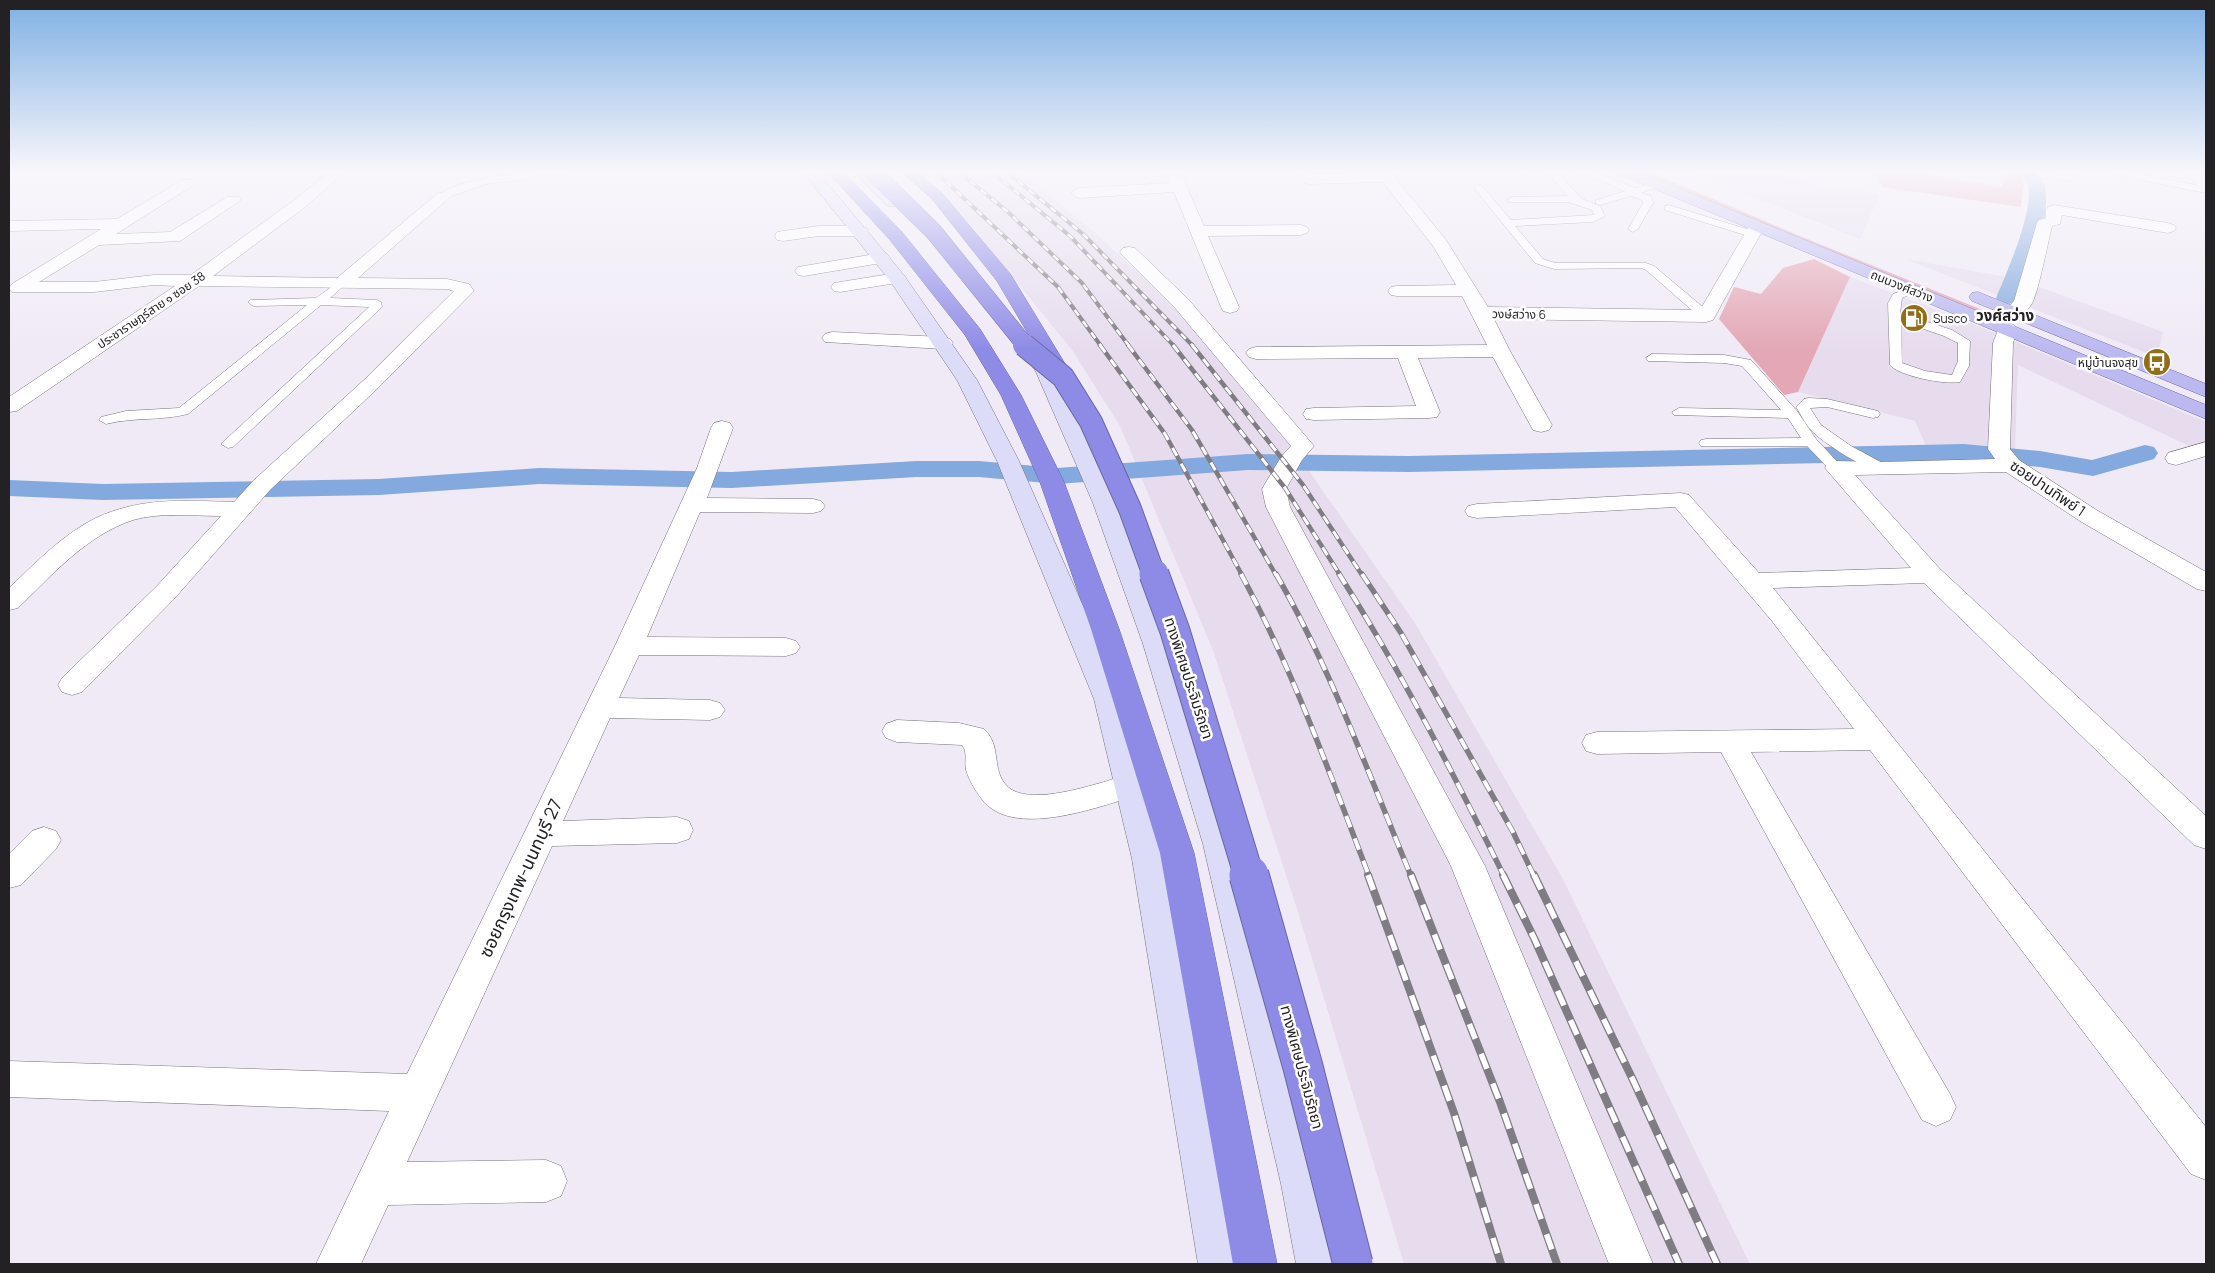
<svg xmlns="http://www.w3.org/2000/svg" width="2215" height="1273" font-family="Manrope,'Noto Sans Thai',sans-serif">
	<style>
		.built { fill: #e6dcee }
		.green { fill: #e3a7b5 }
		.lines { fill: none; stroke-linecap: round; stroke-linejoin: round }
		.canal { fill: #83a9de; fill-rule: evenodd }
		.service-casing { stroke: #77717b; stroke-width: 1 }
		.minor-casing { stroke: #77717b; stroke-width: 1 }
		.secondary-casing { stroke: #77717b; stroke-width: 1 }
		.primary-casing { stroke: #6966a2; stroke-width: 1 }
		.motorway-casing { stroke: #6966a2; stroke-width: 1 }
		.service { fill: #fff; fill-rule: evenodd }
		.minor { fill: #fff; fill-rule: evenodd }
		.secondary { fill: #dddcf8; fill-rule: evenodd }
		.primary { fill: #bbb9f0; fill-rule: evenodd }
		.motorway { fill: #8e8be6; fill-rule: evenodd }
		.rail-far3-casing { stroke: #807c83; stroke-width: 4 }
		.rail-far2-casing { stroke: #807c83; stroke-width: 4.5 }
		.rail-far1-casing { stroke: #807c83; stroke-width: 5.5 }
		.rail-casing { stroke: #807c83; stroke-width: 8 }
		.rail-far3 { stroke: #fff; stroke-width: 2.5; stroke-dasharray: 7; stroke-linecap: butt }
		.rail-far2 { stroke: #fff; stroke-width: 3; stroke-dasharray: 9; stroke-linecap: butt }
		.rail-far1 { stroke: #fff; stroke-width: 4; stroke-dasharray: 12; stroke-linecap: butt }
		.rail { stroke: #fff; stroke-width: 5.5; stroke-dasharray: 16; stroke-linecap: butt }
		.motorway-bridge-far3-casing { stroke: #6966a2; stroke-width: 18; stroke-linecap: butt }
		.motorway-bridge-far2-casing { stroke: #6966a2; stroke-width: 24; stroke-linecap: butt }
		.motorway-bridge-far1-casing { stroke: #6966a2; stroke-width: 31; stroke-linecap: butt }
		.motorway-bridge-casing { stroke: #6966a2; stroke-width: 41; stroke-linecap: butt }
		.motorway-bridge-far3 { stroke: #8e8be6; stroke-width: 17 }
		.motorway-bridge-far2 { stroke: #8e8be6; stroke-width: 22 }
		.motorway-bridge-far1 { stroke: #8e8be6; stroke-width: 29 }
		.motorway-bridge { stroke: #8e8be6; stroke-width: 39 }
		.labels { text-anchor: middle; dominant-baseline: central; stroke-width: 5; stroke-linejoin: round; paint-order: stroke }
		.far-street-label { font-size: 12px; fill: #242125; stroke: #fff }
		.far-poi-label { font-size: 12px; fill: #242125; stroke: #fff; text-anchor: start }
		.far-quarter-label { font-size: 15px; font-weight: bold; fill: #242125; stroke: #fff }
		.street-label { font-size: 15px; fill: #242125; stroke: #fff }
		.near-street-label { font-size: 18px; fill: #242125; stroke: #fff }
	</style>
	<rect width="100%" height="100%" fill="#f0eaf6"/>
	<!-- built -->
	<g class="built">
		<polygon points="915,172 1019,172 1093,231 1173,304 1286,438 1415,623 1563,879 1750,1264 1404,1264 1297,909 1214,653 1120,426 1072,350 964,217"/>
		<polygon points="1690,172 1785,172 1786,179 1880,194 1860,239"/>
		<polygon points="1905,259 2002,276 2042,288 2163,332 2157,357"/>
		<polygon points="1850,277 1966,321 2206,422 2206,454 2018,365 2015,449 2032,463 1977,458 1932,459 1915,421 1798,392"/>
	</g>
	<!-- green -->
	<g class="green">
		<polygon points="1638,172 1650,172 1795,234 2012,322 2003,322"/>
		<polygon points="1876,172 1910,172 2002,187 2007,172 2017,172 2024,181 2021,207 1882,187"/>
		<polygon points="1814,259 1850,277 1798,392 1784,395 1719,319 1734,287 1761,294 1783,268"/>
	</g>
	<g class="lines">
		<!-- canal -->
		<g class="canal">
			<path d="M2020 172H2038C2061 200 2029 267 2018 298L2015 303 2007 304 1999 303 1996 298C2006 274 2037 205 2027 182 2026 178 2022 175 2020 172Z"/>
			<polygon points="1964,444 2040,451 2092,460 2145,445 2154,447 2158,453 2154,459 2093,476 2040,467 1964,460 1409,472 1248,470 1057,484 979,477 916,477 732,488 539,484 379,495 103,500 9,496 9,480 103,484 379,479 539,468 732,472 916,461 979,461 1057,468 1248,454 1409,456"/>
		</g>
		<defs>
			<g id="service">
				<path d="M538 172H568L563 175 486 184 443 199 438 196C456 179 513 174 538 172Z"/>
				<polygon points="1547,172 1557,172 1582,199 1600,206 1605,216 1593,222 1515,226 1543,259 1555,263 1646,263 1654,266 1710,313 1712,316 1710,319 1702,319 1646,270 1641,268 1554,269 1535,263 1474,188 1476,186 1482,186 1511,220 1594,215 1592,210 1568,202 1508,202 1507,200 1512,197 1568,196"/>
				<polygon points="1581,172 1594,172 1635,188 1657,182 1662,185 1641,193 1651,196 1653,203 1638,229 1633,232 1628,229 1643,203 1642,200 1631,196 1600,205 1596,204 1596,200 1625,191"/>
				<polygon points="2040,172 2065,175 2065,172 2075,172 2075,178 2070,181 2037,177 2035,175"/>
				<polygon points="2110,172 2129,172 2206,187 2206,193 2115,175"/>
				<polygon points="1669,205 1756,232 1757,234 1756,236 1748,236 1665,210 1665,206"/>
				<path d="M341 280 347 283 330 298 377 300 381 302 382 307 233 447 228 448 221 444 369 307 321 305 188 414C161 421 133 417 106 424L99 420 101 417 126 411 179 408 307 305 254 306 250 304 248 302 250 300 316 298Z"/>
				<path d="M1913 287 1919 290 1902 298 1900 313 1952 330 1970 341 1969 366 1960 382C1945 385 1899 376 1890 365L1888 303 1893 294ZM1901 321 1944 336 1958 343V361L1952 375 1925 371 1902 363Z"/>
				<polygon points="1652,354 1724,355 1751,360 1797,411 1816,439 1843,468 1841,471 1831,471 1807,446 1701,446 1699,443 1701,440 1706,439 1801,438 1788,418 1674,415 1672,412 1679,408 1781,410 1742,366 1724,363 1648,361 1646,358"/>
				<path d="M1809 398 1827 399 1878 411 1880 414 1878 417 1873 418 1827 407 1810 408 1821 425 1851 446 1888 466 1890 469 1888 472C1874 476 1821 442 1811 430 1805 424 1801 414 1796 407L1804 399Z"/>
			</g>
			<g id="minor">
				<path d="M329 172H345L305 207 213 276 337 278 438 193H448L451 196 448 199 358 278 447 279 469 284 474 291 378 388 270 490 174 599 82 692 72 695 62 692 58 685 62 678 156 587 221 516C193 516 160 512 133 520 87 535 52 575 18 608L9 610V588C42 557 75 521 120 509 156 498 196 501 234 502L254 480 364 380 454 291 447 289 199 286 17 411 9 412V397L175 286 154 285 94 292H12L9 288 12 284 101 229 9 231V221L117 219 182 180H192L195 183 192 186 116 234 170 232 227 197H239L241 200 180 241 99 245 39 282H94L154 275H191L293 201Z"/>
				<polygon points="1166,172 1180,172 1204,226 1301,225 1307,227 1309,230 1307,233 1301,235 1208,236 1239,307 1237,311 1230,313 1223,311 1221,307 1174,192 1079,198 1074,196 1071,193 1074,190 1079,188 1170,183"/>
				<polygon points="2184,172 2200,172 2206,178 2206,191 2201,189"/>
				<polygon points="1387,173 1392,174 1446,240 1488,307 1700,310 1751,223 1763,223 1765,226 1713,320 1706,322 1494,319 1510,351 1552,425 1549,430 1541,432 1533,430 1493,357 1418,358 1440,412 1437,417 1429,418 1314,420 1306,419 1303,414 1306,409 1314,408 1416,406 1398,358 1256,359 1249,357 1246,353 1249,349 1256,347 1487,345 1462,296 1397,296 1391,295 1388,291 1391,287 1397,286 1456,285 1433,246 1383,182 1308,184 1303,182 1300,179 1303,176 1308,174"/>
				<path d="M2054 205 2168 223 2174 225 2176 228 2174 231 2168 233 2062 215 2060 224 2052 226C2048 242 2038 295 2031 305 2025 314 2017 317 2007 315L2005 311 2014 301 2037 223 2039 220 2046 218V210L2048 207Z"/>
				<polygon points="819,226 860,226 866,228 868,231 866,234 860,236 819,236 783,241 777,240 775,236 777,232 783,231"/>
				<polygon points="1129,247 1135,248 1189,300 1314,446 1302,460 1286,489 1290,507 1485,866 1653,1264 1609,1264 1451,866 1266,507 1262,489 1281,457 1291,446 1175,308 1123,256 1120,252 1123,248"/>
				<polygon points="881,253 887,254 890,258 887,262 804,276 798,275 795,271 798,267 804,266"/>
				<polygon points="897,273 903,274 906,278 903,282 840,292 834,291 831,287 834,283 840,282"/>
				<polygon points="2007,323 2014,325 2017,329 2013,343 2010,449 2019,460 2098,511 2206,572 2206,591 2197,589 2080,521 2006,472 1855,475 1940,569 2206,816 2206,849 2194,845 1924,583 1773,588 2206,1127 2206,1180 2191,1174 1870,750 1751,752 1950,1094 1956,1107 1950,1120 1936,1126 1922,1120 1721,752 1597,754 1586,751 1582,743 1586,735 1597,732 1854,729 1772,621 1675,507 1477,518 1468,516 1465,511 1468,506 1477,504 1681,493 1689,495 1759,573 1911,568 1825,468 1828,463 1836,461 1883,462 1995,459 1988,449 1993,343 2000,325"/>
				<polygon points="832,332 943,337 950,339 953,343 950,347 943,349 825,342 822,338 825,334"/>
				<polygon points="722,421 730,423 733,428 707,498 813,499 821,501 825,506 821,511 813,513 700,512 647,637 786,638 796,641 800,647 796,653 786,656 639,655 619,698 710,700 720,703 725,710 720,717 710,720 610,718 563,821 677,817 689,821 693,830 689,839 677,843 552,846 407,1162 546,1160 561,1166 567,1181 561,1196 546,1202 388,1205 361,1264 316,1264 389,1111 9,1097 9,1061 407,1074 615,646 697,468 711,428 714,423"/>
				<polygon points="2206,442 2206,456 2176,465 2168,463 2165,458 2168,453"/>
				<path d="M897 720 959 723 984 729C1003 747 990 770 1008 787 1028 805 1082 788 1104 782 1112 780 1123 774 1130 774 1133 774 1138 777 1141 778L1146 786 1141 794C1101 806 1011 841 981 798 975 790 969 780 966 770 964 762 968 752 962 745L897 742 886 738 882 731 886 724Z"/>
				<polygon points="44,827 56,831 61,840 56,849 21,885 9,888 9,854 32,831"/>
			</g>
			<g id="secondary">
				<polygon points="803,172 818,172 903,274 977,380 1019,461 1124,699 1166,859 1242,1264 1198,1264 1132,859 1094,699 997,461 957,380 890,281"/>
				<polygon points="854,172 870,172 900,200 902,203 900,206 888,206"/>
				<polygon points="1032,343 1039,345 1056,372 1117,503 1171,644 1237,844 1323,1184 1340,1264 1296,1264 1281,1184 1203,844 1143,644 1093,503 1036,372 1022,349 1025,345"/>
			</g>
			<g id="primary">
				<polygon points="1619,172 1639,172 2206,405 2206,419 1621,175"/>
				<polygon points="1978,292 2206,384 2206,397 1972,301 1969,297 1972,293"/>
			</g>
			<g id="motorway">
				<polygon points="828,172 843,172 902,232 980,329 1021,395 1064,482 1119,629 1194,853 1277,1264 1233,1264 1160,853 1091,629 1040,482 1001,395 965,335 890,240"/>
				<polygon points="902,172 918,172 942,193 1011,275 1073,377 1070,381 1063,383 1056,381 997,281 932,199"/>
			</g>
		</defs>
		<!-- service casing -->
		<use href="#service" class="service-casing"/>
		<!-- minor casing -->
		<use href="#minor" class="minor-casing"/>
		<!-- secondary casing -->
		<use href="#secondary" class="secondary-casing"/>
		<!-- primary casing -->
		<use href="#primary" class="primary-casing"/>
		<!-- motorway casing -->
		<use href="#motorway" class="motorway-casing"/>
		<!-- service -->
		<use href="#service" class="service"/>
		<!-- minor -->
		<use href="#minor" class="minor"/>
		<!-- secondary -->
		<use href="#secondary" class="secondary"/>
		<!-- primary -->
		<use href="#primary" class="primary"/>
		<!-- motorway -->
		<use href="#motorway" class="motorway"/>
		<defs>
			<g id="rail-far3">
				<polyline points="936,172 1058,287 1101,346"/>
				<polyline points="959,172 1008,212 1082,283 1129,346"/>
				<polyline points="992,172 1070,236 1174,346"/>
				<polyline points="1007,172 1083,234 1193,346"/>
			</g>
			<g id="rail-far2">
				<polyline points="1100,345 1165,434 1242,575"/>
				<polyline points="1128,345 1192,430 1276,575"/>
				<polyline points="1173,345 1285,488 1340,575"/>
				<polyline points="1192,345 1303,485 1362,575"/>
			</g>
			<g id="rail-far1">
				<path d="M1241 574C1293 670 1330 774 1369 876"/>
				<path d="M1276 574C1331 669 1369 775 1411 876"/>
				<path d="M1339 574C1401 671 1453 773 1504 876"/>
				<polyline points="1362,574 1401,633 1513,832 1534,876"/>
			</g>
			<g id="rail">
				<polyline points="1368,875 1454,1113 1501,1264"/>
				<polyline points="1411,875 1500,1102 1557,1264"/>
				<polyline points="1503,875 1534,938 1679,1264"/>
				<polyline points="1534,875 1633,1080 1717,1264"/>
			</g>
		</defs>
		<!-- rail-far3 casing -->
		<use href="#rail-far3" class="rail-far3-casing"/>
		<!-- rail-far2 casing -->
		<use href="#rail-far2" class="rail-far2-casing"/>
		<!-- rail-far1 casing -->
		<use href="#rail-far1" class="rail-far1-casing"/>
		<!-- rail casing -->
		<use href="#rail" class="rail-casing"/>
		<!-- rail-far3 -->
		<use href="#rail-far3" class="rail-far3"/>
		<!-- rail-far2 -->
		<use href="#rail-far2" class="rail-far2"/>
		<!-- rail-far1 -->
		<use href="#rail-far1" class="rail-far1"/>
		<!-- rail -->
		<use href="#rail" class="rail"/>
		<defs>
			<polyline id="motorway-bridge-far3" points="873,172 934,232 1026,346"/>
			<polyline id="motorway-bridge-far2" points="1024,345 1063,377 1091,422 1130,509 1154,575"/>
			<polyline id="motorway-bridge-far1" points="1154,574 1175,631 1249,876"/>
			<polyline id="motorway-bridge" points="1249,875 1303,1067 1353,1264"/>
		</defs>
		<!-- motorway-bridge-far3 casing -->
		<use href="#motorway-bridge-far3" class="motorway-bridge-far3-casing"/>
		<!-- motorway-bridge-far2 casing -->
		<use href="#motorway-bridge-far2" class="motorway-bridge-far2-casing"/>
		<!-- motorway-bridge-far1 casing -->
		<use href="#motorway-bridge-far1" class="motorway-bridge-far1-casing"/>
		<!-- motorway-bridge casing -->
		<use href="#motorway-bridge" class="motorway-bridge-casing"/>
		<!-- motorway-bridge-far3 -->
		<use href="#motorway-bridge-far3" class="motorway-bridge-far3"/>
		<!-- motorway-bridge-far2 -->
		<use href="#motorway-bridge-far2" class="motorway-bridge-far2"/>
		<!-- motorway-bridge-far1 -->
		<use href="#motorway-bridge-far1" class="motorway-bridge-far1"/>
		<!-- motorway-bridge -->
		<use href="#motorway-bridge" class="motorway-bridge"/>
	</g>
	<!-- sky -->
	<linearGradient id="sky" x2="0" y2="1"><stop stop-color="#7fb0e4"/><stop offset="0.49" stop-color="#f8f6fb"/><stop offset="1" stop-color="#f8f6fb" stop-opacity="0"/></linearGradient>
	<rect width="2215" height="350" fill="url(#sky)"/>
	<!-- icons -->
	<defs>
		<symbol id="fuel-disc" viewBox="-11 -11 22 22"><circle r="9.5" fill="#926f16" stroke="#fff"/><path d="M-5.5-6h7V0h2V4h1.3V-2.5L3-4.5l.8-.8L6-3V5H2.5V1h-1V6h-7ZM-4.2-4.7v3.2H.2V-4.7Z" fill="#fff"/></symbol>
		<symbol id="bus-disc" viewBox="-11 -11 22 22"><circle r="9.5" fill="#926f16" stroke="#fff"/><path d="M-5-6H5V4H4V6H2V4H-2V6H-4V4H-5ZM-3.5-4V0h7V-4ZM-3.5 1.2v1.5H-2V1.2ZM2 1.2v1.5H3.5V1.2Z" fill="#fff"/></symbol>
	</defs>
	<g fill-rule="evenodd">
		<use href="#fuel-disc" x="1898" y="302" width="32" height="32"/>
		<use href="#bus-disc" x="2141" y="346" width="32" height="32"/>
	</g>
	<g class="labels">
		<!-- far-street labels -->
		<g class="far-street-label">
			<text transform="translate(1902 286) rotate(22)">ถนนวงศ์สว่าง</text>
			<text transform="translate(151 310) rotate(-34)">ประชาราษฎร์สาย ๑ ซอย 38</text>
			<text transform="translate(1519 314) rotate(1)">วงษ์สว่าง 6</text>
		</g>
		<!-- far-poi labels -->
		<g class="far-poi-label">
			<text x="1933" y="318">Susco</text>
			<text x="2138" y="362" text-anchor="end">หมู่บ้านจงสุข</text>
		</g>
		<!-- far-quarter labels -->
		<g class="far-quarter-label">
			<text x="2005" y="315">วงศ์สว่าง</text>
		</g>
		<!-- street labels -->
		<g class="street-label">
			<text transform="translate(2048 488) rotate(34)">ซอยปานทิพย์ 1</text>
			<text transform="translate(1189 678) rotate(72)">ทางพิเศษประจิมรัถยา</text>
			<text transform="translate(1302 1067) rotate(75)">ทางพิเศษประจิมรัถยา</text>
		</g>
		<!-- near-street labels -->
		<g class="near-street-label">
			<text transform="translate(520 878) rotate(-65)">ซอยกรุงเทพ-นนทบุรี 27</text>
		</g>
	</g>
	<!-- border -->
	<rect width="2215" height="1273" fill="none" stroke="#242125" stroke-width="20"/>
</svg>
